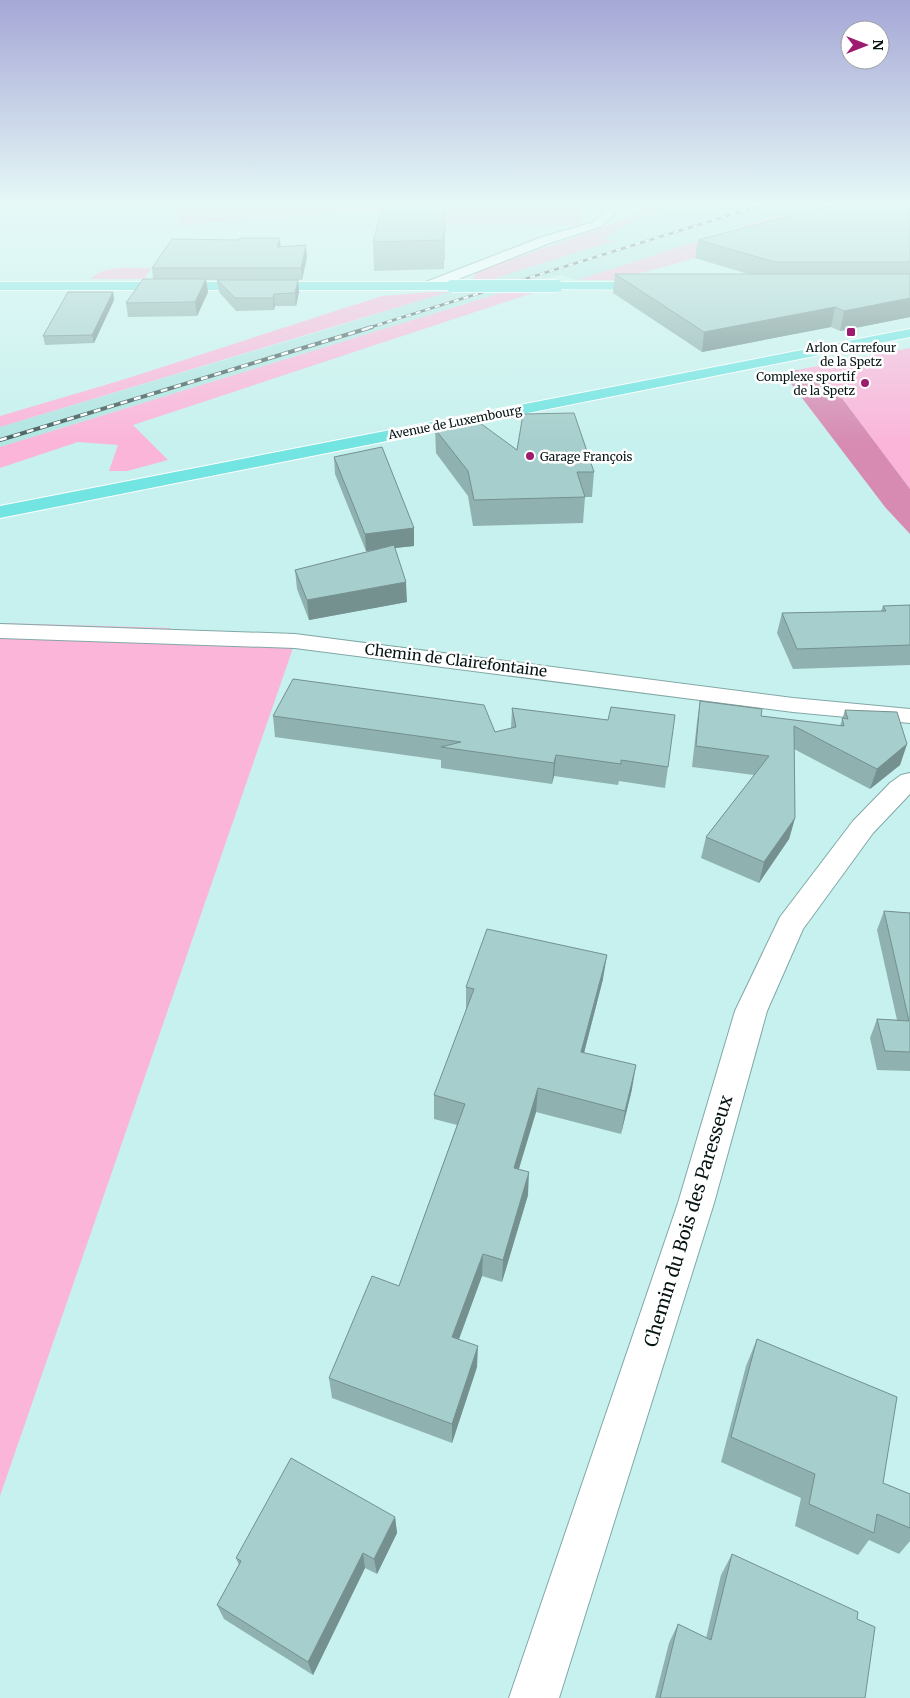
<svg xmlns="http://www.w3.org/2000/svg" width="910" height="1698" font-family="Merriweather,serif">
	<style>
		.built { fill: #b2e5e2 }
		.green { fill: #fbb5d9 }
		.forest { fill: #d78bb3 }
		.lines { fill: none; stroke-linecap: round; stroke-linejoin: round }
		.minor-casing { stroke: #81a8a6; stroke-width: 2 }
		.major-casing { stroke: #fff; stroke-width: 2 }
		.path { stroke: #688482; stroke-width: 1; stroke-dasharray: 0.5 2; stroke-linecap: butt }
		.minor { fill: #fff; fill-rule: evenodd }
		.major { fill: #72e4e1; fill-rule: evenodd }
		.rail-far1-casing { stroke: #496160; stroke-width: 2.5 }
		.rail-casing { stroke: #496160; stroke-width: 4 }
		.rail-far1 { stroke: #fff; stroke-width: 2; stroke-dasharray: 5; stroke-linecap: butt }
		.rail { stroke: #fff; stroke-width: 2.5; stroke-dasharray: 7; stroke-linecap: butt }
		.major-bridge-casing { stroke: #fff; stroke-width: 14; stroke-linecap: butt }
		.major-bridge { stroke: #72e4e1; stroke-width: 12 }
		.wall { fill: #8fb1af }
		.shaded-wall { fill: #74908f }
		.building { fill: #a6cecc; stroke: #74908f }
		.poi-dot { fill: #9d1c6f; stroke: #fff; stroke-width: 2 }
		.labels { text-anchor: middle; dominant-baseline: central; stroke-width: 5; stroke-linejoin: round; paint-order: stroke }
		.far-poi-label { font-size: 12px; fill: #061514; stroke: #fff }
		.far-street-label { font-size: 12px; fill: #061514; stroke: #fff }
		.street-label { font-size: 15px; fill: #061514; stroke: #fff }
		.near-street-label { font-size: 18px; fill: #061514; stroke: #fff }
	</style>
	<rect width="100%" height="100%" fill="#c7f1ee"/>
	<!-- built -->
	<polygon class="built" points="666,205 830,205 790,219 775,216 578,280 560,275 543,280 0,447 0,427 335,327 611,241 602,238"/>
	<!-- green -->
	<g class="green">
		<polygon points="173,205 389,205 392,209 180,225"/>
		<polygon points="410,205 580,205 583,225 406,223"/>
		<polygon points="651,205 666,205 603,238 613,241 489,280 473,279 477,271 613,224"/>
		<polygon points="830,205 875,205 696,258 614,280 578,280 775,216 790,219"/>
		<path d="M151 268 144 279H90C104 264 132 269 151 268Z"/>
		<polygon points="432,292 448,292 0,427 0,416 122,380 382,296"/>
		<polygon points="504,292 536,292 133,425 168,460 127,471 109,471 118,445 78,442 0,468 0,447"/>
		<polygon points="910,348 910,489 841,397 797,370"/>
		<polygon points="0,623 170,628 168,635 293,648 0,1496"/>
	</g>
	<!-- forest -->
	<polygon class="forest" points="797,370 841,397 910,489 910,534 885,507 783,373"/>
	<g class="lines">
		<defs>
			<g id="minor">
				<polygon points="610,205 621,207 602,226 550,243 433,289 428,290 421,286 423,283 542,237 594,222"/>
				<polygon points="0,624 295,634 793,698 910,709 910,723 793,712 295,648 0,638"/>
				<polygon points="910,773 910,794 873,833 803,929 767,1011 714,1203 559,1698 509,1698 678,1203 735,1011 780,917 853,821 890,783 901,775"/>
			</g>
			<g id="major">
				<polygon points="0,282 452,282 459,286 452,290 0,290"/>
				<polygon points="557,282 651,282 658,286 651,290 552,289 550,286"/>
				<polygon points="910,329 910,337 0,518 0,506"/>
			</g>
		</defs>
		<!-- minor casing -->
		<use href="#minor" class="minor-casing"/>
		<!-- major casing -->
		<use href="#major" class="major-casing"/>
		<!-- path -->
		<polyline class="path" points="441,225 509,225"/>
		<!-- minor -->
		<use href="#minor" class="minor"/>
		<!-- major -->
		<use href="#major" class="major"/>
		<defs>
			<polyline id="rail-far1" points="368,328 762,205"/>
			<polyline id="rail" points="0,440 372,327"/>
		</defs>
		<!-- rail-far1 casing -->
		<use href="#rail-far1" class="rail-far1-casing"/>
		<!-- rail casing -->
		<use href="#rail" class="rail-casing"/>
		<!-- rail-far1 -->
		<use href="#rail-far1" class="rail-far1"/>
		<!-- rail -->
		<use href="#rail" class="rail"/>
		<defs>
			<polyline id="major-bridge" points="452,286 557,286"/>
		</defs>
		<!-- major-bridge casing -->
		<use href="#major-bridge" class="major-bridge-casing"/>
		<!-- major-bridge -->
		<use href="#major-bridge" class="major-bridge"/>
	</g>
	<!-- wall -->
	<g class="wall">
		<polygon points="910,205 910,317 840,331 831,327 702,352 613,293 615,274 748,274 695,258 698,240"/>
		<polygon points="445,232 445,260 444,260 444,269 374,271 373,242"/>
		<polygon points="281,246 307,257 302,280 298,280 299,292 296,306 275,306 274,310 236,311 219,292 217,280 206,280 208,292 197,316 128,317 126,303 153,279 152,268"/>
		<polygon points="113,292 114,300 94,343 45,345 43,336"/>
		<polygon points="435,429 594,472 592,497 585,497 583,523 473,526 468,496 436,453"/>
		<polygon points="334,457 414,528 414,546 395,548 407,602 309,620 297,589 295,570 376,550 366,551 335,474"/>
		<polygon points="910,605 910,665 793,669 777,633 782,613 881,611 883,606"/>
		<polygon points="700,701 761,716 840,726 845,710 907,744 900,765 870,789 794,749 795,818 789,839 759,883 701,858 706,837 754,775 692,767 697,722"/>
		<polygon points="512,708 668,767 665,788 619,781 618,785 554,776 552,784 441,768 441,760 275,737 273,716 495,732 511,728"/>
		<polygon points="884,911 910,913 910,1071 877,1070 870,1038 877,1019 897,1020 877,930"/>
		<polygon points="603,979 584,1053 632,1089 621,1134 536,1112 519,1169 528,1195 502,1282 482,1276 459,1339 477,1367 452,1443 332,1398 329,1378 399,1286 457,1125 434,1119 434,1095 466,1011 466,987"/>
		<polygon points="757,1339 883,1483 910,1494 910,1541 899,1554 869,1540 858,1555 795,1526 801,1498 721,1462 746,1366"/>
		<polygon points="395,1517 397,1533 377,1574 365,1568 313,1675 224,1619 217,1605 239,1565 236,1558"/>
		<polygon points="732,1554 857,1619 865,1698 655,1698 669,1643 678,1624 706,1638 721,1575"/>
	</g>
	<!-- shaded-wall -->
	<g class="shaded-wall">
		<polygon points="280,238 281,250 277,247"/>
		<polygon points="306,245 307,257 302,280 301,268"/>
		<polygon points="206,279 208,292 197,316 195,302"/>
		<polygon points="298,280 299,292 296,306 295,293"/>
		<polygon points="113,292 114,300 94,343 92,335"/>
		<polygon points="274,294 275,306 274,310 273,298"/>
		<polygon points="910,298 910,317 840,331 844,311"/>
		<polygon points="835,307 831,327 702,352 704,332"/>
		<polygon points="414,528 414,546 366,551 365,534"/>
		<polygon points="406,582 407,602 309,620 307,600"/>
		<polygon points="907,744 900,765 870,789 877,769"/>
		<polygon points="556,755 554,776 552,784 554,763"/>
		<polygon points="795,818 789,839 759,883 764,862"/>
		<polygon points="607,955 603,979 578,1076 581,1052"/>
		<polygon points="636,1065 632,1089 621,1134 625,1111"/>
		<polygon points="538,1088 536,1112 512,1191 514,1168"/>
		<polygon points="529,1172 528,1195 502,1282 503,1260"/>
		<polygon points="483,1254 482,1276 452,1358 452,1337"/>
		<polygon points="478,1346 477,1367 452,1443 452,1424"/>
		<polygon points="395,1517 397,1533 377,1574 374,1559"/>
		<polygon points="363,1553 365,1568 313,1675 308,1662"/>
	</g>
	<!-- building -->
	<g class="building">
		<polygon points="383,205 444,205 445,232 443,232 443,240 373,242"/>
		<polygon points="833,205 910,205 910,262 775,262 698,240"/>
		<polygon points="240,238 280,238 277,247 306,245 301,268 152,268 172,239 239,240"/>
		<polygon points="615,274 910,274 910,298 844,311 835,307 704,332"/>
		<polygon points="143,279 206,279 195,302 126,303"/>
		<polygon points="217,280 298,280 295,293 274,294 273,298 235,298"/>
		<polygon points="68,292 113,292 92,335 43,336"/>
		<polygon points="574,413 594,472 577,472 585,497 474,500 468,471 435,429 476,420 517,450 523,414"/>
		<polygon points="382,447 414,528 365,534 334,457"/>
		<polygon points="394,545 406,582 307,600 295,570"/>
		<polygon points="910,605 910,645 797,649 782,613 886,611 883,606"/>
		<polygon points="293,679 484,705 495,732 516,727 512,708 608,720 611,707 675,715 668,767 621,760 621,764 556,755 554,763 441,747 461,742 273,716"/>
		<polygon points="700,701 762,709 761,716 844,726 842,718 848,719 845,710 897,712 907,744 877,769 794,726 795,818 764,862 706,837 769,756 696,746"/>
		<polygon points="884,911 910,913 910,1052 885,1051 877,1019 909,1021"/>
		<polygon points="487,929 607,955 581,1052 636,1065 625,1111 538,1088 514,1168 529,1172 503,1260 483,1254 452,1337 478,1346 452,1424 329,1378 372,1276 399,1286 465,1104 434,1095 474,989 466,987"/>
		<polygon points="757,1339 897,1397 883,1483 910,1494 910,1528 877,1514 874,1533 809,1504 815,1474 731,1437"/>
		<polygon points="291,1458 395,1517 374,1559 363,1553 308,1662 217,1605 241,1561 236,1558"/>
		<polygon points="732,1554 858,1612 857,1619 875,1627 865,1698 660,1698 678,1624 711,1640"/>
	</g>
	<!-- sky -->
	<linearGradient id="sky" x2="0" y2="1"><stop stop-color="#a5a7d6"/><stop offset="0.46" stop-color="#e6f9f7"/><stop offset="1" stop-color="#e6f9f7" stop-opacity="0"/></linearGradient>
	<rect width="910" height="443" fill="url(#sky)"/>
	<!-- markers -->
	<g class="poi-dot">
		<rect x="846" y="327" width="10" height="10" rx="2.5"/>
		<circle cx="865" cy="383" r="5"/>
		<circle cx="530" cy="456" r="5"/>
	</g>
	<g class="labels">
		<!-- far-poi labels -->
		<g class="far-poi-label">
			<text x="851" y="347">Arlon Carrefour<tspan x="851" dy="14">de la Spetz</tspan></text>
			<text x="855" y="376" text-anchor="end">Complexe sportif<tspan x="855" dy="14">de la Spetz</tspan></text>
			<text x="540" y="456" text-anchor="start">Garage François</text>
		</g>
		<!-- far-street labels -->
		<g class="far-street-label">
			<text transform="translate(455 422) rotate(-11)">Avenue de Luxembourg</text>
		</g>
		<!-- street labels -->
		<g class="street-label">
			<text transform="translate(456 660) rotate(7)">Chemin de Clairefontaine</text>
		</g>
		<!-- near-street labels -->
		<g class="near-street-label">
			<text transform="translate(688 1221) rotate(-73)">Chemin du Bois des Paresseux</text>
		</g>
	</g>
	<!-- north arrow -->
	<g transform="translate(865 45) rotate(90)"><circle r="24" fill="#ffffff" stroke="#9ba1a1"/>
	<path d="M0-4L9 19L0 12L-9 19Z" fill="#9d1c6f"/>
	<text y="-8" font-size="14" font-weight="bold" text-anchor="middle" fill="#061514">N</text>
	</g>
</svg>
